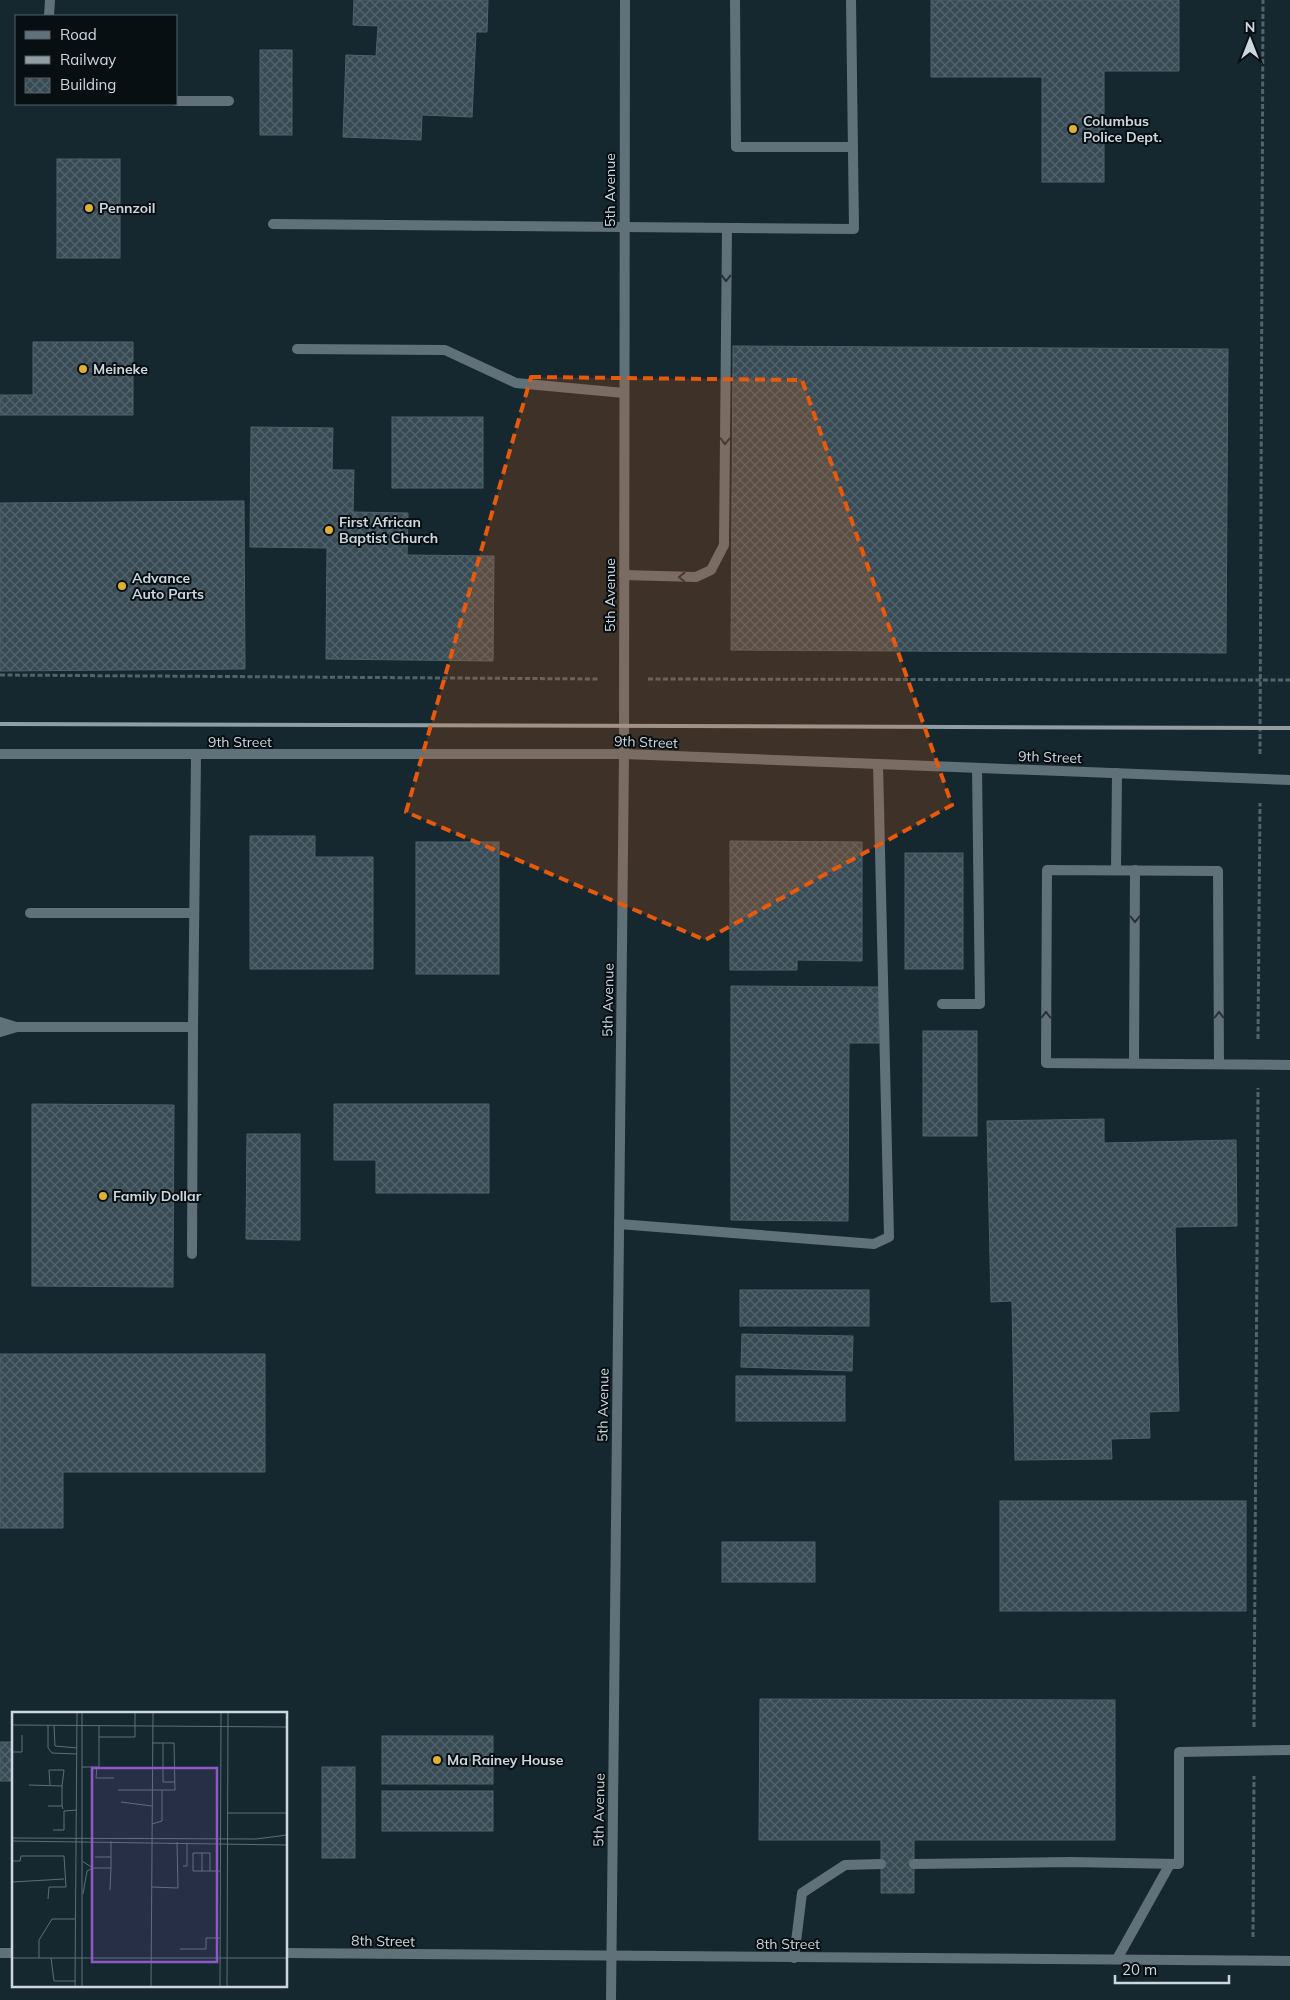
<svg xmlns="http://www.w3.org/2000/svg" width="1290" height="2000" font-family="Mulish,sans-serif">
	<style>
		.building { fill: url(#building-cross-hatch); stroke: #4d626b }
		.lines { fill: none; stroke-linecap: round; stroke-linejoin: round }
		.path { stroke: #52636a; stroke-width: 3; stroke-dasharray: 5 2.5; stroke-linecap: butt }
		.service { stroke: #607179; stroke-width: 10 }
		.minor { stroke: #607179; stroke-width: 10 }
		.rail { stroke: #919fa5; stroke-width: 4 }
		.oneway { stroke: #273137 }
		.marked { fill: #e8590c; fill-opacity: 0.2; stroke: #e8590c; stroke-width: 4; stroke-dasharray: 10 6; stroke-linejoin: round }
		.poi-dot { fill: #e0b034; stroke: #080f13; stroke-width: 2 }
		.labels { text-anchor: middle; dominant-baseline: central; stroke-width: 4; stroke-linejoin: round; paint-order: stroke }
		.poi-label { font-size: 14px; font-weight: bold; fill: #cdd8de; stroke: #080f13; text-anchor: start }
		.street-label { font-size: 14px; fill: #cdd8de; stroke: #080f13 }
		.inset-road { fill: none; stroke: #5f6e76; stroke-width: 1 }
		.view { fill: #9057c7; fill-opacity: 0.15; stroke: #9057c7; stroke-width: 2.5 }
		.inset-edge { fill: none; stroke: #cdd8de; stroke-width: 2.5 }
	</style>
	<defs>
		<pattern id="building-cross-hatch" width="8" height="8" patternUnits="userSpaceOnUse" patternTransform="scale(1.25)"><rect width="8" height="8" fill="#384b54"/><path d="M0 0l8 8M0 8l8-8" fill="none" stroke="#54646c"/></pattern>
	</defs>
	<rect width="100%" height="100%" fill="#152830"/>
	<!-- building -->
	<g class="building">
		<polygon points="354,0 488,0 487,32 476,32 472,117 422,115 421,140 343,137 346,55 376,56 378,26 353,25"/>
		<polygon points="931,0 1179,0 1179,71 1104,71 1104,182 1042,182 1042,77 931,77"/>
		<rect x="260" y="50" width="32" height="85"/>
		<rect x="57" y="159" width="63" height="99"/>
		<polygon points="33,342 133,342 133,415 0,415 0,395 33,395"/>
		<polygon points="733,346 1228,349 1226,653 731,650"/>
		<rect x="392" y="417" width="91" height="71"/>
		<polygon points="251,427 333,428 332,470 354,470 353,512 408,513 407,555 494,556 493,661 326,659 327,548 250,547"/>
		<polygon points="244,501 245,669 0,671 0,503"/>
		<polygon points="250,836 315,836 315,857 373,857 373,969 250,969"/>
		<polygon points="730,841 862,842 862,961 797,960 797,970 730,970"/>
		<rect x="416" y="842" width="83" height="132"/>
		<rect x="905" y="853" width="58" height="116"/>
		<polygon points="731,986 879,987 879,1043 849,1043 848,1221 731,1220"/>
		<rect x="923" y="1031" width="54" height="105"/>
		<polygon points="32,1104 174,1105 173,1287 32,1286"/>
		<polygon points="334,1104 489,1104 489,1193 376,1193 376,1160 334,1160"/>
		<polygon points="1104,1119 1104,1143 1236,1140 1237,1226 1175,1227 1179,1411 1149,1412 1150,1438 1111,1439 1112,1459 1015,1460 1012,1301 991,1302 987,1121"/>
		<polygon points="247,1134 300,1134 300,1240 246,1239"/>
		<rect x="740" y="1290" width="129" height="36"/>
		<polygon points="742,1334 853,1336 852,1371 741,1367"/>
		<polygon points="0,1354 265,1354 265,1472 63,1472 63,1528 0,1528"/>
		<rect x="736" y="1376" width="109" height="45"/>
		<rect x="1000" y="1501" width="246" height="110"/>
		<rect x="722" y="1542" width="93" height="40"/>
		<polygon points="760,1699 1115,1700 1115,1840 914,1840 914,1893 881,1893 881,1840 759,1840"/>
		<rect x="382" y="1736" width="111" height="48"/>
		<rect x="0" y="1742" width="14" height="39"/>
		<rect x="322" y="1767" width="33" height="91"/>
		<rect x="382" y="1791" width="111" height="40"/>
	</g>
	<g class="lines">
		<!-- path -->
		<g class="path">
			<polyline points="0,675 599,679"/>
			<polyline points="648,679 1290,680"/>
			<polyline points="1260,754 1263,0"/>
			<polyline points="1258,1039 1260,803"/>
			<polyline points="1254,1727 1258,1088"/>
			<polyline points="1253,1937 1254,1776"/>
		</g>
		<!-- service -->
		<g class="service">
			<polyline points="735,0 736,147 853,147"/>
			<polyline points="49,16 50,0"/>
			<polyline points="176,101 229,101"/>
			<polyline points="273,224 854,229 851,0"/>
			<polyline points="297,349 445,350 516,383 624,393"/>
			<polyline points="624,575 696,577 711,570 724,545 727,229"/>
			<polyline points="1116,870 1117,773"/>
			<polyline points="30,913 194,913"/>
			<polyline points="942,1004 980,1004 977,768"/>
			<polyline points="0,1022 16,1027"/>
			<polyline points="0,1032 17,1027 193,1027 196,755"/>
			<polyline points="1134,1063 1135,870"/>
			<polyline points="1219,1064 1218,871 1047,870 1046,1063 1290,1065"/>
			<polyline points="619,1224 874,1244 889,1237 878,764"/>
			<polyline points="192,1254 193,1027"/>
			<polyline points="914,1864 1071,1862 1179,1864 1179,1752 1290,1750"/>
			<polyline points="794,1958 802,1893 845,1865 881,1864"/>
			<polyline points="1117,1959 1170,1864"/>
		</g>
		<!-- minor -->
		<g class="minor">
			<polyline points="0,754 624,754 1290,780"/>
			<polyline points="0,1953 14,1953"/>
			<polyline points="286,1953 1290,1961"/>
			<polyline points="611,2000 624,754 625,0"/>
		</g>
		<!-- rail -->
		<polyline class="rail" points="0,724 1290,728"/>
	</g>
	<!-- one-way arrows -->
	<defs><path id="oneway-chevron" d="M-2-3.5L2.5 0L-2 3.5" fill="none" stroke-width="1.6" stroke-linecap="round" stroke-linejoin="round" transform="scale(1.25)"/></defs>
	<g class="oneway">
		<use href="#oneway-chevron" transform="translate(726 278) rotate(91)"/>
		<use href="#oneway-chevron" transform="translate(725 441) rotate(91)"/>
		<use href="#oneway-chevron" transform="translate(682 577) rotate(-179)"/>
		<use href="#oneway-chevron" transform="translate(1135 919) rotate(90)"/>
		<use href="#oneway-chevron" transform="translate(1046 1015) rotate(-90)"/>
		<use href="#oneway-chevron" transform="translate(1219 1015) rotate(-90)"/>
	</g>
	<!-- marked area -->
	<path class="marked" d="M531 377 802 380 952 805 705 940 406 812Z"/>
	<!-- markers -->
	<g class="poi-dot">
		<circle cx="1073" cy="129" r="5"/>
		<circle cx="89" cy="208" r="5"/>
		<circle cx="83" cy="369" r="5"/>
		<circle cx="329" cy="530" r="5"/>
		<circle cx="122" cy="586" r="5"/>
		<circle cx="103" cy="1196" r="5"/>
		<circle cx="437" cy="1760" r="5"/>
	</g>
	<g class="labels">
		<!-- poi labels -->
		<g class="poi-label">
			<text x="1083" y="121">Columbus<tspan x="1083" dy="16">Police Dept.</tspan></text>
			<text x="99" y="208">Pennzoil</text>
			<text x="93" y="369">Meineke</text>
			<text x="339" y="522">First African<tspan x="339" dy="16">Baptist Church</tspan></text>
			<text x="132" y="578">Advance<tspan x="132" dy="16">Auto Parts</tspan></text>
			<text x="113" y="1196">Family Dollar</text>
			<text x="447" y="1760">Ma Rainey House</text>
		</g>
		<!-- street labels -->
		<g class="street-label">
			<text transform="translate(610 190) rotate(-90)">5th Avenue</text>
			<text transform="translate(610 595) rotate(-90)">5th Avenue</text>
			<text x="240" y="742">9th Street</text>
			<text transform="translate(646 742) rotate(2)">9th Street</text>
			<text transform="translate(1050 757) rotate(2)">9th Street</text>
			<text transform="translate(608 1000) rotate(-89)">5th Avenue</text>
			<text transform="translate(603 1405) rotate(-89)">5th Avenue</text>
			<text transform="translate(599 1810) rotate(-89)">5th Avenue</text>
			<text transform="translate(383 1941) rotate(1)">8th Street</text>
			<text x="788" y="1944">8th Street</text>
		</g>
	</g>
	<!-- overview -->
	<g transform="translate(12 1712)">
		<rect width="275" height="275" fill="#152830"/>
		<path class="inset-road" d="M0 13 275 15M36 13V36L40 41 65 42M42 13 43 34 65 36M87 25H123V1M151 31V70H163M0 40H10V23M70 55H87V13M85 55 84 66H102M17 73 50 74V94M38 73 37 58H52L50 74M106 78H163L162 31H140M109 90 140 94M36 94H50L51 97M215 101H275M140 112 150 109V78M41 118H52V99L65 98M0 126 244 127 275 123M0 129 275 133M83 145H99M0 149H8L9 144H52L54 175H37L36 187M70 149 81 156H99V129M171 154H175V131M190 159V141M198 159V141H181V159H208M0 170 52 167M140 175 166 176 165 130M98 178 99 156M71 182 75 159 81 156M168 237H194V226H208M0 246H275M27 246V228L40 207H64M39 246 42 269H64M63 274 65 1M70 274V1M139 274 141 1M208 274 209 1M215 274 216 1"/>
		<path class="view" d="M80 56H205V250H80Z"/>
		<rect width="275" height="275" class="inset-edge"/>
	</g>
	<!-- legend -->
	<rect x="15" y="15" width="162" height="90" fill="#080f13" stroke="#575f64"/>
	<rect x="25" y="31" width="25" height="8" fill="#607179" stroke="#575f64"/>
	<text x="60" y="40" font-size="15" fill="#cdd8de">Road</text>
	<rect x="25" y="56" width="25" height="8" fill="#919fa5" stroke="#575f64"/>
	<text x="60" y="65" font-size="15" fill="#cdd8de">Railway</text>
	<rect x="25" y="78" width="25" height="15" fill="url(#building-cross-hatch)" stroke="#575f64"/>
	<text x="60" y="90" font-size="15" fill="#cdd8de">Building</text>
	<!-- north arrow -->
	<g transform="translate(1250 40)" stroke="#080f13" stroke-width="4" paint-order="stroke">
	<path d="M0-4L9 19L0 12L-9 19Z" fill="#cdd8de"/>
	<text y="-8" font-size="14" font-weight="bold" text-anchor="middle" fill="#cdd8de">N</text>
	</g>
	<!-- scale -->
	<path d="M1115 1975v8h114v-8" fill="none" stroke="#cdd8de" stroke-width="2.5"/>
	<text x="1122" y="1975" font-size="15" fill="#cdd8de" stroke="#080f13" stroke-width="4" paint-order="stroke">20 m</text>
</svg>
